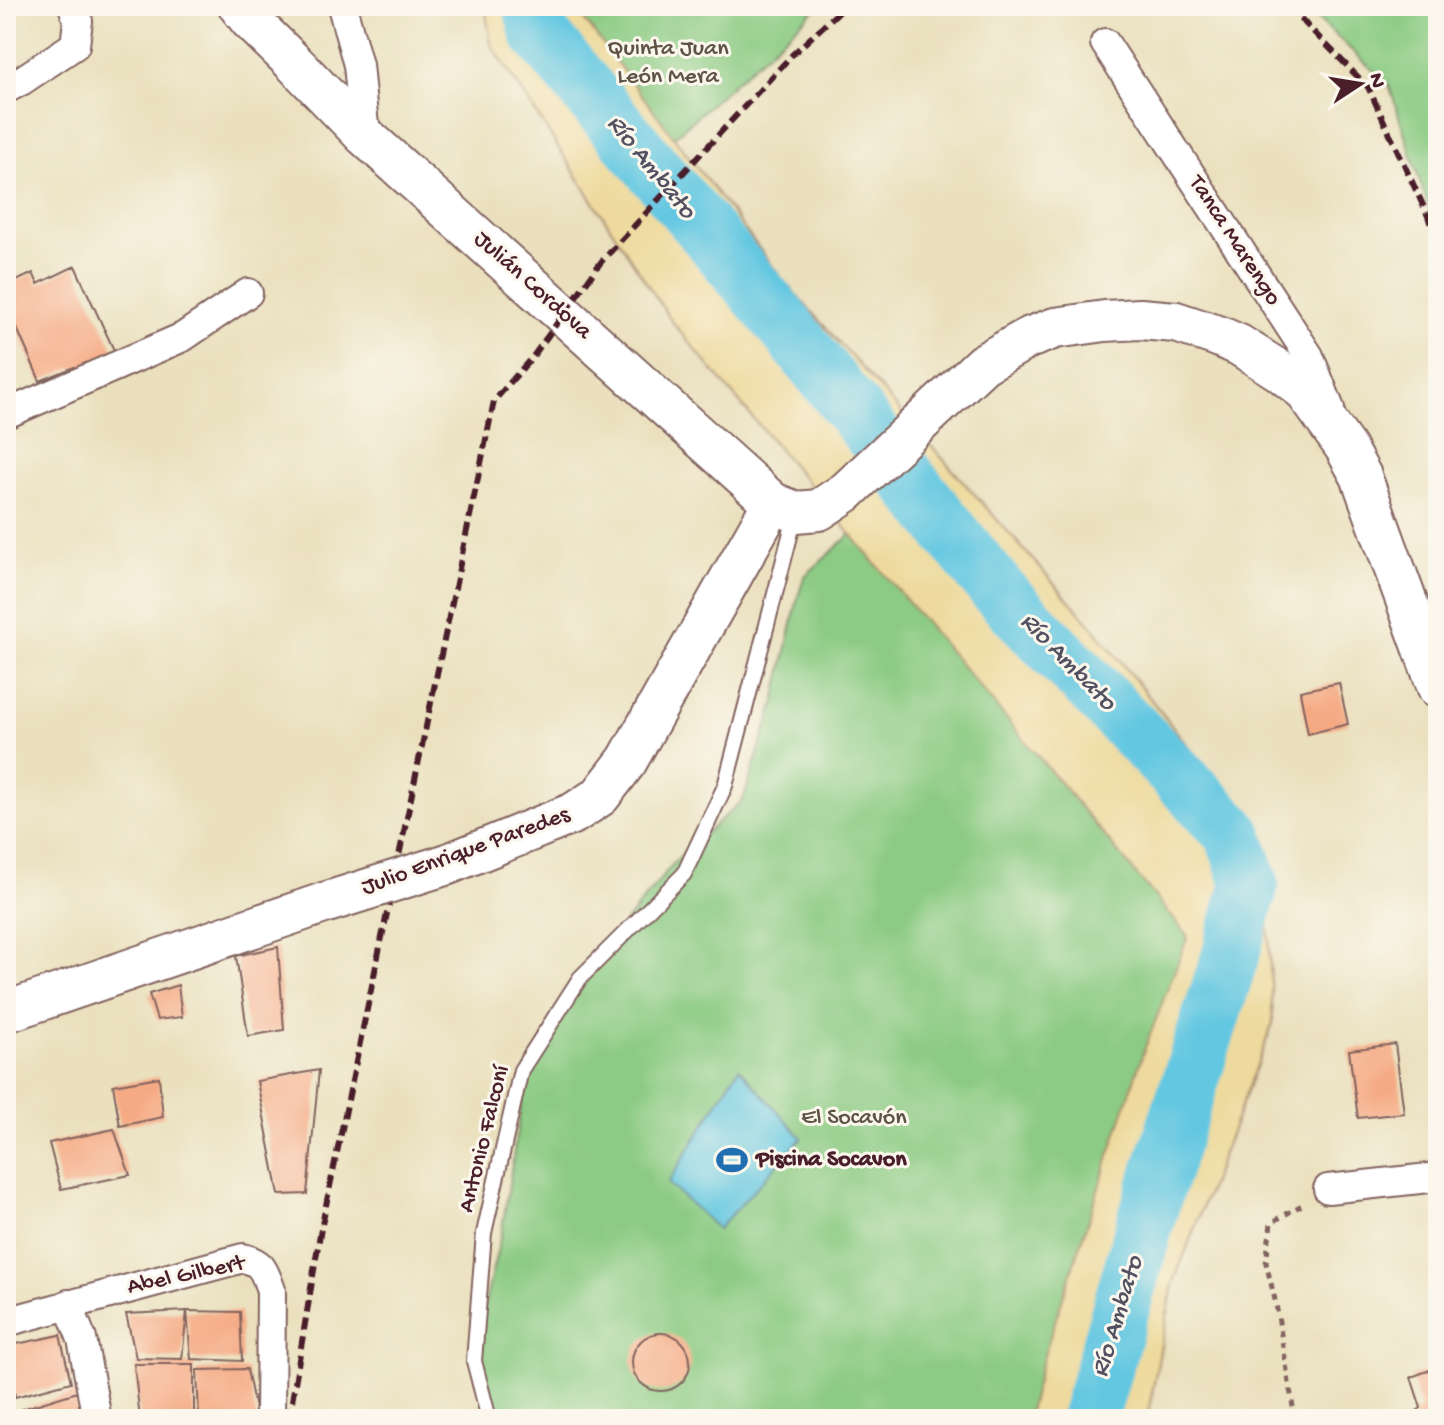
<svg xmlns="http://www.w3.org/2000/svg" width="1444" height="1425" font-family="'Gochi Hand',sans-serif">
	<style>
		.green { fill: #8bcb83; stroke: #6a7557; stroke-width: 2 }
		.sand { fill: #eeda9e; stroke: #9c7c64; stroke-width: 2 }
		.water { fill: #63c7e1; stroke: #567386; stroke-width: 2 }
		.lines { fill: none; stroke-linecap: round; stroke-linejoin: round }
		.river { stroke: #63c7e1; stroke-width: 58 }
		.building { fill: #f5aa84 }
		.lane-casing { stroke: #82635e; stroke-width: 18 }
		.street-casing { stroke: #82635e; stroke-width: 32 }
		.secondary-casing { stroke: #82635e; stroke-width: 44 }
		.path { stroke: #82635e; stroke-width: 5; stroke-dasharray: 6 6; stroke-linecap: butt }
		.lane { stroke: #fff; stroke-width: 14 }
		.street { stroke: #fff; stroke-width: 28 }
		.secondary { stroke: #fff; stroke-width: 40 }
		.rail { stroke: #4a1f2b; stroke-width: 6; stroke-dasharray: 12 6; stroke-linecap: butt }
		.secondary-bridge-casing { stroke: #82635e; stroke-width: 44; stroke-linecap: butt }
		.secondary-bridge { stroke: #fff; stroke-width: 40 }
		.labels { text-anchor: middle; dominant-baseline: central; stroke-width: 6; stroke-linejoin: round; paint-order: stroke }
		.park-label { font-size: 24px; fill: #5e5345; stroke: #fbf7ec }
		.street-label { font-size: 24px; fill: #4a1f2b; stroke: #fbf7ec }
		.poi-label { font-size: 24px; font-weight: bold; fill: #4a1f2b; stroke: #fbf7ec; text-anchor: start }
		.water-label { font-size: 26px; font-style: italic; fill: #525162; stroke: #fbf7ec }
	</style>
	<rect width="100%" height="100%" fill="#fbf7ec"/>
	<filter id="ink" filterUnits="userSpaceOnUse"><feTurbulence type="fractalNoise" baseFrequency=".0125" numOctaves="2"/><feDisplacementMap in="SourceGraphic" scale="16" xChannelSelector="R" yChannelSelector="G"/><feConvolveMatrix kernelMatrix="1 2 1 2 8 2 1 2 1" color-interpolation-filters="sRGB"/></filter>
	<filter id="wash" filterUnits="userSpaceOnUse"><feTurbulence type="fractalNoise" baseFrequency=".006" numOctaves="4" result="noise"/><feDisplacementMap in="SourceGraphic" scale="32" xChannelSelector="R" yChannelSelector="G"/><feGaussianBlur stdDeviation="1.8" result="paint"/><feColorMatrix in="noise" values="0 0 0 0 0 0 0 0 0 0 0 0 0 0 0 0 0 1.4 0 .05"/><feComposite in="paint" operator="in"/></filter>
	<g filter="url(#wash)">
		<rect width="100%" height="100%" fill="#eae0bd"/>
		<!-- green -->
		<g class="green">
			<polygon points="552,6 819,6 664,146"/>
			<polygon points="1304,6 1438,6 1438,238 1389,85"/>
			<polygon points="885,503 1216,840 1079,1419 490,1419 475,1346 502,1230 527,1066 580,978 676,860 743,800 775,702 797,601 804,577"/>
		</g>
		<!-- sand -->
		<polygon class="sand" points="485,6 581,6 582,17 784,281 1093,627 1264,841 1273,1023 1173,1284 1147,1419 1027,1419 1043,1358 1143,1053 1188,936 1037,755 672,322 491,44"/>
		<!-- water -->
		<polygon class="water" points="739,1068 802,1138 718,1229 668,1183"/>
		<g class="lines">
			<!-- river -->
			<polyline class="river" points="532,6 539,33 777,316 999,592 1233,833 1250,883 1230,957 1149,1210 1089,1419"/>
		</g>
		<g id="blocks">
			<!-- building -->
			<g class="building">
				<polygon points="75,266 118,359 77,374 74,367 40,381 6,303 6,286 33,273 38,284"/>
				<polygon points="1339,683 1348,724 1308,734 1300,691"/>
				<polygon points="278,947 284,1030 248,1036 236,956"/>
				<polygon points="178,985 182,1017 157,1020 149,994"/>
				<polygon points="1395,1044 1404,1113 1358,1118 1349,1050"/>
				<polygon points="319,1070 307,1194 279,1195 257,1081"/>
				<polygon points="159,1077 163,1117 120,1126 113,1085"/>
				<polygon points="114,1129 130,1175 61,1189 49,1143"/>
				<polygon points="187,1311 182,1359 136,1358 126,1314"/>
				<polygon points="187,1311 240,1312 242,1361 191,1359"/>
				<circle cx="661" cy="1362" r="29"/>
				<polygon points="60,1335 71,1382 15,1397 7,1346"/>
				<polygon points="134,1364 194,1364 194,1419 140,1419"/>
				<polygon points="1438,1367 1438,1419 1415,1419 1413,1414 1421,1408 1411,1377"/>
				<polygon points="247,1369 257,1419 199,1419 197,1370"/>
				<polygon points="77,1392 83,1419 6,1419 6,1414"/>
			</g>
		</g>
	</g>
	<g filter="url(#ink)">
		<use href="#blocks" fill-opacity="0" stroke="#82635e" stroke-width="2"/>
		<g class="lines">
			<defs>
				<polyline id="lane" points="489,1419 474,1361 484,1233 521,1070 580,978 684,874 725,786 796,513"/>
				<g id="street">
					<polyline points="342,6 358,65 365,136"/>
					<polyline points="1105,43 1309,356 1330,409"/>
					<polyline points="6,89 21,81 75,45 78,21 73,6"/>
					<polyline points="6,414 183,337 248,293"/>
					<polyline points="1328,1189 1438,1177"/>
					<polyline points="68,1304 82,1339 97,1419"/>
					<path d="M6 1322 243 1258C264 1263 264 1272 271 1290L270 1419"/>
				</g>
				<g id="secondary">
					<polyline points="239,6 250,20 294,63 365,136 773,503 796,512 819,510 846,492 983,364 1028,338 1055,328 1105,321 1140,319 1176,322 1218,336 1239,345 1280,371 1304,390 1345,447 1361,476 1438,688"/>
					<polyline points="448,864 574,813 600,796 627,761 773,503"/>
					<polyline points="6,1012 324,903"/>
				</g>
			</defs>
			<!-- lane casing -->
			<use href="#lane" class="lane-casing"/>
			<!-- street casing -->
			<use href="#street" class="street-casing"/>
			<!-- secondary casing -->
			<use href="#secondary" class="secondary-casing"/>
			<!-- path -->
			<polyline class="path" points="1295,1419 1276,1304 1266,1263 1271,1223 1305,1203"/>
			<!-- lane -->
			<use href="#lane" class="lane"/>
			<!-- street -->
			<use href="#street" class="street"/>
			<!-- secondary -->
			<use href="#secondary" class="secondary"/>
			<!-- rail -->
			<g class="rail">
				<polyline points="1288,6 1368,87 1428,216 1438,247"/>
				<polyline points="289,1419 320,1234 494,401 534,355 601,262 792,55 845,6"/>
			</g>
			<defs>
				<polyline id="secondary-bridge" points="324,903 448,864"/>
			</defs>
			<!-- secondary-bridge casing -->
			<use href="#secondary-bridge" class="secondary-bridge-casing"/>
			<!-- secondary-bridge -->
			<use href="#secondary-bridge" class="secondary-bridge"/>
		</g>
	</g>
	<!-- icons -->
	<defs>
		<symbol id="stadium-bare" viewBox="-9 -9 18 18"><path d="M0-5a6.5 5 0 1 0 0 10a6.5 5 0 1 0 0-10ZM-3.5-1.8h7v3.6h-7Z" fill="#1f6fb2" stroke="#fbf7ec" stroke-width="2.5" paint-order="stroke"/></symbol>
	</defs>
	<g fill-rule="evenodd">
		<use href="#stadium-bare" x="710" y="1138" width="44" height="44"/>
	</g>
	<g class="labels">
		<!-- park labels -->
		<g class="park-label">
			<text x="668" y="49">Quinta Juan<tspan x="668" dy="28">León Mera</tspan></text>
			<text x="854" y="1118">El Socavón</text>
		</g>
		<!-- street labels -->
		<g class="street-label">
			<text transform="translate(1234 241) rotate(57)">Tanca Marengo</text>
			<text transform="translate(532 286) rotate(42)">Julián Cordova</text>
			<text transform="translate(466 852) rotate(-20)">Julio Enrique Paredes</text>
			<text transform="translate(485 1139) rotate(-76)">Antonio Falconí</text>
			<text transform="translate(186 1276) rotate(-12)">Abel Gilbert</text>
		</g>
		<!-- poi labels -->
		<g class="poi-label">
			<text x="756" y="1160">Piscina Socavon</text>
		</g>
		<!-- water labels -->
		<g class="water-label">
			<text transform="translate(650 168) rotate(51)">Río Ambato</text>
			<text transform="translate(1067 663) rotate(46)">Río Ambato</text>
			<text transform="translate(1119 1317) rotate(-73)">Río Ambato</text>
		</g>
	</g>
	<!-- margin -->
	<rect width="1444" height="1425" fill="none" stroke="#fbf7ec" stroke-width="32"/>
	<!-- north arrow -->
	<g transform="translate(1360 84) rotate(78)" stroke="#fbf7ec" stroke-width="6" paint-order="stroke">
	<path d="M0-6L14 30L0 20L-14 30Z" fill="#4a1f2b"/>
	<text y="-12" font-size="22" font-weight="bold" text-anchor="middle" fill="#4a1f2b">N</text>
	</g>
</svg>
